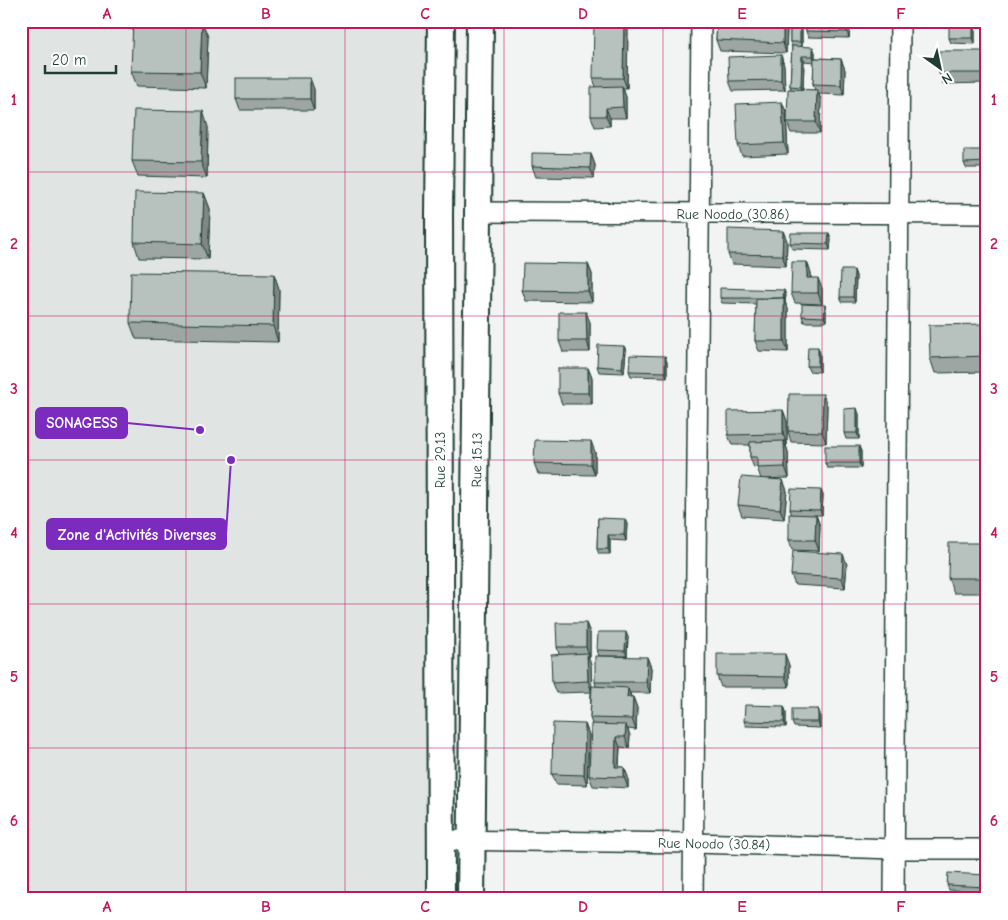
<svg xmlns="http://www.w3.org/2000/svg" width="1008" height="920" font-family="'Comic Neue',sans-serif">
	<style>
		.built { fill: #e0e4e3 }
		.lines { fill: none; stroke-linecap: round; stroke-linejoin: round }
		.street-casing { stroke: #1f3d34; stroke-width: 22 }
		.secondary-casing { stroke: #1f3d34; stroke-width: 30 }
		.street { stroke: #fff; stroke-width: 19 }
		.secondary { stroke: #fff; stroke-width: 26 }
		.wall { fill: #9da6a3; stroke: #1f3d34; fill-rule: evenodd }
		.shaded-wall { fill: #808784; stroke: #1f3d34 }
		.building { fill: #b7c1bd; stroke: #1f3d34 }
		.grid { fill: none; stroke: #c2185b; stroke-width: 1; stroke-opacity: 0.55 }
		.labels { text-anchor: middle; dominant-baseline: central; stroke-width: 4; stroke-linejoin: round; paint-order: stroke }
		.street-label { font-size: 14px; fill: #1f3d34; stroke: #fff }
		.leader { fill: none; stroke: #7b2cbf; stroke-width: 2 }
		.callout-dot { fill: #7b2cbf; stroke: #fff; stroke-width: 2 }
		.callout { fill: #7b2cbf; stroke: #7b2cbf; stroke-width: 2 }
		.callout-label { font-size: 15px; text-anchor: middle; font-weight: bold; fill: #fff }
		.neatline { fill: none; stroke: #c2185b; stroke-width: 2 }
		.grid-label { font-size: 16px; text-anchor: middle; font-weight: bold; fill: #c2185b }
	</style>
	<rect width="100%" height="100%" fill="#f2f3f3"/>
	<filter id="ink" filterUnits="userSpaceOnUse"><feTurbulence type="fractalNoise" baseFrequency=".02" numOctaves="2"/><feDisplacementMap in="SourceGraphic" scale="10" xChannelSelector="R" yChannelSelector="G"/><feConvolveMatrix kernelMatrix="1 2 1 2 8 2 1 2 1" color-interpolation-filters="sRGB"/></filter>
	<g filter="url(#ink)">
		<!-- built -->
		<polygon class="built" points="21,21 443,21 440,899 21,899"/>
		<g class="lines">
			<defs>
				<g id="street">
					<polyline points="479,212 987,214"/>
					<polyline points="441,840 693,843 895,849 987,849"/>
					<polyline points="693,899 701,21"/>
					<polyline points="894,899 900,21"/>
				</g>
				<g id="secondary">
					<polyline points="441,899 439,215 441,21"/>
					<polyline points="471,899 480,21"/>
				</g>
			</defs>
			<!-- street casing -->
			<use href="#street" class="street-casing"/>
			<!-- secondary casing -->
			<use href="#secondary" class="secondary-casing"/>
			<!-- street -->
			<use href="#street" class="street"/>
			<!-- secondary -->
			<use href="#secondary" class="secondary"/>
		</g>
		<!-- wall -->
		<g class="wall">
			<path d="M717 21H848L850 26 849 38 808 37 806 31V21H800L802 26V46L815 52V58L841 59 845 70 844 95 819 94 821 100 820 133H791L787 122 791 89 790 86 792 47 790 42V24H785L787 29 786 53 720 51 716 40ZM804 61 814 62 813 84 815 90H803Z"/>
			<polygon points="202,22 208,37 206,88 137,86 131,71"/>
			<polygon points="628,27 627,88 623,88 626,97 626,118 610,118 610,126 595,127 591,116 596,87 593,78"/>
			<polygon points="975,31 975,44 951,43 949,38"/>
			<polygon points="987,51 987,83 943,84 939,73"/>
			<polygon points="781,55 784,66 785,90 733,91 729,81"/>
			<polygon points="314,89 314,110 240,110 236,99"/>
			<polygon points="782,102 786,112 788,154 742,156 738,145"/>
			<polygon points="208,127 207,178 138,176 132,161"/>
			<polygon points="987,150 987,168 966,168 964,163"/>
			<polygon points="591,154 595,165 594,178 536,177 532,166"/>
			<polygon points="204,193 210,209 208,259 139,258 134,242"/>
			<polygon points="783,231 787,241 786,266 732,264 728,254"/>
			<polygon points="829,233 831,239 830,250 792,249 790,243"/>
			<polygon points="807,262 811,273 811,278 822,288 822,304 795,303 791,293"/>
			<polygon points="588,264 592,274 592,302 526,301 522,290"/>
			<polygon points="854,270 856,276 855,302 842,302 840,297"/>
			<polygon points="274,274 279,289 278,342 136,339 130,323"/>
			<polygon points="786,295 785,302 788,309 788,352 759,351 755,341 756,304 722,303 720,298"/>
			<polygon points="826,310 826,322 804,322 802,316"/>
			<polygon points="590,322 590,352 563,352 559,341"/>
			<polygon points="987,324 987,372 935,373 930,358"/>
			<polygon points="624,346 626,351 624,373 599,372 597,366"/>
			<polygon points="820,353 820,372 809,371 807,366"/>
			<polygon points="667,362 667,377 631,376 629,371"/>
			<polygon points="588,368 592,378 592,404 562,404 558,393"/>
			<polygon points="827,405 826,443 791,442 788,431"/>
			<polygon points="783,410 787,421 787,445 786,445 788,452 789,478 761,479 757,467 754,468 750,457 750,445 732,445 728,435"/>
			<polygon points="859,414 859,439 846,439 844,433"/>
			<polygon points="861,451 861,468 827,468 825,463"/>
			<polygon points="595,452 595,475 538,474 534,463"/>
			<polygon points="783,480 787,491 784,519 742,516 738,505"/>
			<polygon points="823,495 822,515 816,515 820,526 819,551 792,550 789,540 792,515 790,509"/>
			<polygon points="598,518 627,524 626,541 610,540 610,554 599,554 597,549"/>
			<polygon points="987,543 987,593 954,593 948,578"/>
			<polygon points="847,564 845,588 795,585 791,575"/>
			<polygon points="586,623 590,633 590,657 588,657 591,664 591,691 596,686 595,682 647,657 651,668 650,693 630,693 631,697 633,697 637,708 636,730 628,729 630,736 629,748 620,747 619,767 624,767 628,777 628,788 593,786 589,776 592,724 590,718 591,692 556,693 552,683 559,654 557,647"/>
			<polygon points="628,637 627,656 599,656 597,650"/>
			<polygon points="789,665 789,687 721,687 717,676"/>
			<polygon points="784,706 786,712 786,727 746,726 744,721"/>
			<polygon points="818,709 820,714 820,728 794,727 792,722"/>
			<polygon points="585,724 589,735 587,785 556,784 552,774"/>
			<polygon points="987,875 987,892 949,890 947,885"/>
		</g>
		<!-- shaded-wall -->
		<g class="shaded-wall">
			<polygon points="624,21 626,21 628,27 627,88 623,78"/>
			<polygon points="783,21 784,21 787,29 786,53 783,43"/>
			<polygon points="800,21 802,26 802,47 800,42"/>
			<polygon points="848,21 850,26 849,38 847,32"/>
			<polygon points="202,22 208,37 206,88 200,72"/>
			<polygon points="973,26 975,31 975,44 973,38"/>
			<polygon points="813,47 815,52 815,62 813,56"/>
			<polygon points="781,55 784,66 785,90 781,80"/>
			<polygon points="802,56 804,61 803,92 801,87"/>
			<polygon points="841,59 845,70 844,95 841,85"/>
			<polygon points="310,78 314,89 314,110 310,99"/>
			<polygon points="622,86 626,97 626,118 623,107"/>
			<polygon points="817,90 821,100 820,133 816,122"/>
			<polygon points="782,102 786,112 788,154 784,143"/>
			<polygon points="606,108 610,118 610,126 606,116"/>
			<polygon points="203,111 208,127 207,178 201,162"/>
			<polygon points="591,154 595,165 594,178 590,168"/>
			<polygon points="204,193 210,209 208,259 202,244"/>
			<polygon points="783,231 787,241 786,266 782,255"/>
			<polygon points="829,233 831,239 830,250 828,244"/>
			<polygon points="807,262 811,273 810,288 807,278"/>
			<polygon points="588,264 592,274 592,302 588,291"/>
			<polygon points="854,270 856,276 855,302 853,297"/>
			<polygon points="274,274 279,289 278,342 273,326"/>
			<polygon points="818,278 822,288 822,304 818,293"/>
			<polygon points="784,290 786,295 785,302 788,309 788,352 784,341"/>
			<polygon points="825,305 826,310 826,322 824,317"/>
			<polygon points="586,312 590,322 590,352 587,341"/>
			<polygon points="624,346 626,351 624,373 622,368"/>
			<polygon points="818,347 820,353 820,372 818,366"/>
			<polygon points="665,356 667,362 667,377 665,372"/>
			<polygon points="588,368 592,378 592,404 588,393"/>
			<polygon points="823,394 827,405 826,443 822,432"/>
			<polygon points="857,408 859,414 859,439 857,433"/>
			<polygon points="783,410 787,421 787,445 783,434"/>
			<polygon points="591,441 595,452 595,475 591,464"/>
			<polygon points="784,441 788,452 789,478 785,467"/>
			<polygon points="859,446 861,451 861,468 859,463"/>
			<polygon points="783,480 787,491 784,519 780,509"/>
			<polygon points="821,490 823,495 822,515 820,510"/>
			<polygon points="816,515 820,526 819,551 815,540"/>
			<polygon points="625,519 627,524 626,541 624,535"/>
			<polygon points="608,535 610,540 610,554 608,549"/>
			<polygon points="843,554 847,564 845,588 842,578"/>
			<polygon points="586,623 590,633 590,657 586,647"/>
			<polygon points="626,632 628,637 627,656 625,651"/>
			<polygon points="587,653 591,664 592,692 588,681"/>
			<polygon points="785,654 789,665 789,687 785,677"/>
			<polygon points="647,657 651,668 650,693 646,682"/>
			<polygon points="628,688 631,698 627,697"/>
			<polygon points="633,697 637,708 636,730 632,719"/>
			<polygon points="784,706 786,712 786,727 784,722"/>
			<polygon points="818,709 820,714 820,728 818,722"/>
			<polygon points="585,724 589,735 587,785 584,775"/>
			<polygon points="626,725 630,736 629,748 625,737"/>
			<polygon points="616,737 620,747 618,777 615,767"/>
			<polygon points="624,767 628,777 628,788 624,777"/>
		</g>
		<!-- building -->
		<g class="building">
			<polygon points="133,21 202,22 200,72 131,71"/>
			<polygon points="594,21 624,21 623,78 593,78"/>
			<polygon points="717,21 783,21 783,43 716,40"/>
			<rect x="790" y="21" width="10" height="21"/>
			<polygon points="806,21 848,21 847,32 806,31"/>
			<polygon points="949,25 973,26 973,38 949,38"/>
			<polygon points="792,46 813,47 813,56 802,56 801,87 790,86"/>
			<rect x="939" y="51" width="48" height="22"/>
			<polygon points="781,55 781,80 729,81 728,57"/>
			<polygon points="814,58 841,59 841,85 813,84"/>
			<rect x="236" y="78" width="74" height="21"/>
			<polygon points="622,86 623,107 606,108 606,116 591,116 591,87"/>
			<polygon points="788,89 817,90 816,122 787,122"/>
			<polygon points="782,102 784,143 738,145 736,104"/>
			<polygon points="134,110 203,111 201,162 132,161"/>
			<polygon points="964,150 987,150 987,162 964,163"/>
			<polygon points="532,153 591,154 590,168 532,166"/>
			<polygon points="135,192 204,193 202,244 134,242"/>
			<polygon points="728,229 783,231 782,255 728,254"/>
			<polygon points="791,233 829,233 828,244 790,243"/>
			<polygon points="792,262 807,262 807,278 818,278 818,293 791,293"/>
			<polygon points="523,263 588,264 588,291 522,290"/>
			<polygon points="841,270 854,270 853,297 840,297"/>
			<polygon points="131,272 274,274 273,326 130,323"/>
			<polygon points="720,288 784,290 783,298 720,298"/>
			<polygon points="784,298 784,341 755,341 756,299"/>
			<polygon points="802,304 825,305 824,317 802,316"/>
			<polygon points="559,312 586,312 587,341 559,341"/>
			<polygon points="987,324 987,356 930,358 929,325"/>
			<polygon points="598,345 624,346 622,368 597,366"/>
			<polygon points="808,347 818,347 818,366 807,366"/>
			<polygon points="630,355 665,356 665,372 629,371"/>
			<rect x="558" y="368" width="30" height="25"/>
			<polygon points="789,394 823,394 822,432 788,431"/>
			<polygon points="857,408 857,433 844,433 844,409"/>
			<polygon points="783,410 783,434 728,435 728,411"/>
			<polygon points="535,440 591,441 591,464 534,463"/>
			<polygon points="784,441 785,467 757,468 757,457 750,457 750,442"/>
			<rect x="825" y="446" width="34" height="17"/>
			<polygon points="741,477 783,480 780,509 738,505"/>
			<polygon points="791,489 821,490 820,510 790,509"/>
			<polygon points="789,514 816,515 815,540 789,540"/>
			<polygon points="598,518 625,519 624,535 608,535 608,549 597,549"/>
			<polygon points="949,543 987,543 987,578 948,578"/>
			<polygon points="793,551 843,554 842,578 791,575"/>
			<polygon points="556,623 586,623 586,647 557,647"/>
			<polygon points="598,632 626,632 625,651 597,650"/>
			<polygon points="587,653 588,681 552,683 551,655"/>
			<polygon points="717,654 785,654 785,677 717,676"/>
			<polygon points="595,656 647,657 646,682 595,682"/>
			<polygon points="592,686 628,688 627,697 633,697 632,719 590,718"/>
			<polygon points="745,705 784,706 784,722 744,721"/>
			<rect x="792" y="709" width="26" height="13"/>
			<polygon points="553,723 585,724 584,775 552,774"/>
			<polygon points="591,724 626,725 625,737 616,737 615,767 624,767 624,777 589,776"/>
			<polygon points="948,873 987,875 986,887 947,885"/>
		</g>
	</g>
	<!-- grid -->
	<path class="grid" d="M186 21V899M345 21V899M504 21V899M663 21V899M822 21V899M21 172H987M21 316H987M21 460H987M21 604H987M21 748H987"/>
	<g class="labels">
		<!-- street labels -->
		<g class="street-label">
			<text x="733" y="214">Rue Noodo (30.86)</text>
			<text transform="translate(440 460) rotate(-90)">Rue 29.13</text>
			<text transform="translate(477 460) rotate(-89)">Rue 15.13</text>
			<text transform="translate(714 844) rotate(1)">Rue Noodo (30.84)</text>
		</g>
	</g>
	<!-- callouts -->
	<path class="leader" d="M200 430L127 423M231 460L226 534"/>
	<g class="callout-dot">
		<circle cx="200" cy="430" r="5"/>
		<circle cx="231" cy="460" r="5"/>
	</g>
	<g class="callout">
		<rect x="36" y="408" width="91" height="30" rx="5"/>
		<rect x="47" y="519" width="179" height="30" rx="5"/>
	</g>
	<g class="callout-label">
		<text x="82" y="428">SONAGESS</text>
		<text x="137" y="540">Zone d'Activités Diverses</text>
	</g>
	<!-- margin -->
	<rect width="1008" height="920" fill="none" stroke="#fff" stroke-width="55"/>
	<!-- north arrow -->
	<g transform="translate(940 68) rotate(147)" stroke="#ffffff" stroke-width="4" paint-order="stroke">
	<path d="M0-4L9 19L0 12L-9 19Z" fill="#1f3d34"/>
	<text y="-8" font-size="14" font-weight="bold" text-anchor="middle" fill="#1f3d34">N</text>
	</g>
	<!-- scale -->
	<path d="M45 65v8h71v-8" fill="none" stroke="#1f3d34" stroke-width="2.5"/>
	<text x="52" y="65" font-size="15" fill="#1f3d34" stroke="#ffffff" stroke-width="4" paint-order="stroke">20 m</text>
	<rect x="28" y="28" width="952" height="864" class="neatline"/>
	<g class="grid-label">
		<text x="107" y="19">A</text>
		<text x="266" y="19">B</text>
		<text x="425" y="19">C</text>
		<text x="583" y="19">D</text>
		<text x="742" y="19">E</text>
		<text x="901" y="19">F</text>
		<text x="14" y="105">1</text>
		<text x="994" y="105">1</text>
		<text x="14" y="249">2</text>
		<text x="994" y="249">2</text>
		<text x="14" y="394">3</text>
		<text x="994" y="394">3</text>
		<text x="14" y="538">4</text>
		<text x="994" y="538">4</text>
		<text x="14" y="682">5</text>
		<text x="994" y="682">5</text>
		<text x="14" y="826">6</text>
		<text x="994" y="826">6</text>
		<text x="107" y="912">A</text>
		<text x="266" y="912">B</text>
		<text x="425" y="912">C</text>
		<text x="583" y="912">D</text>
		<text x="742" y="912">E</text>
		<text x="901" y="912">F</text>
	</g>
</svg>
